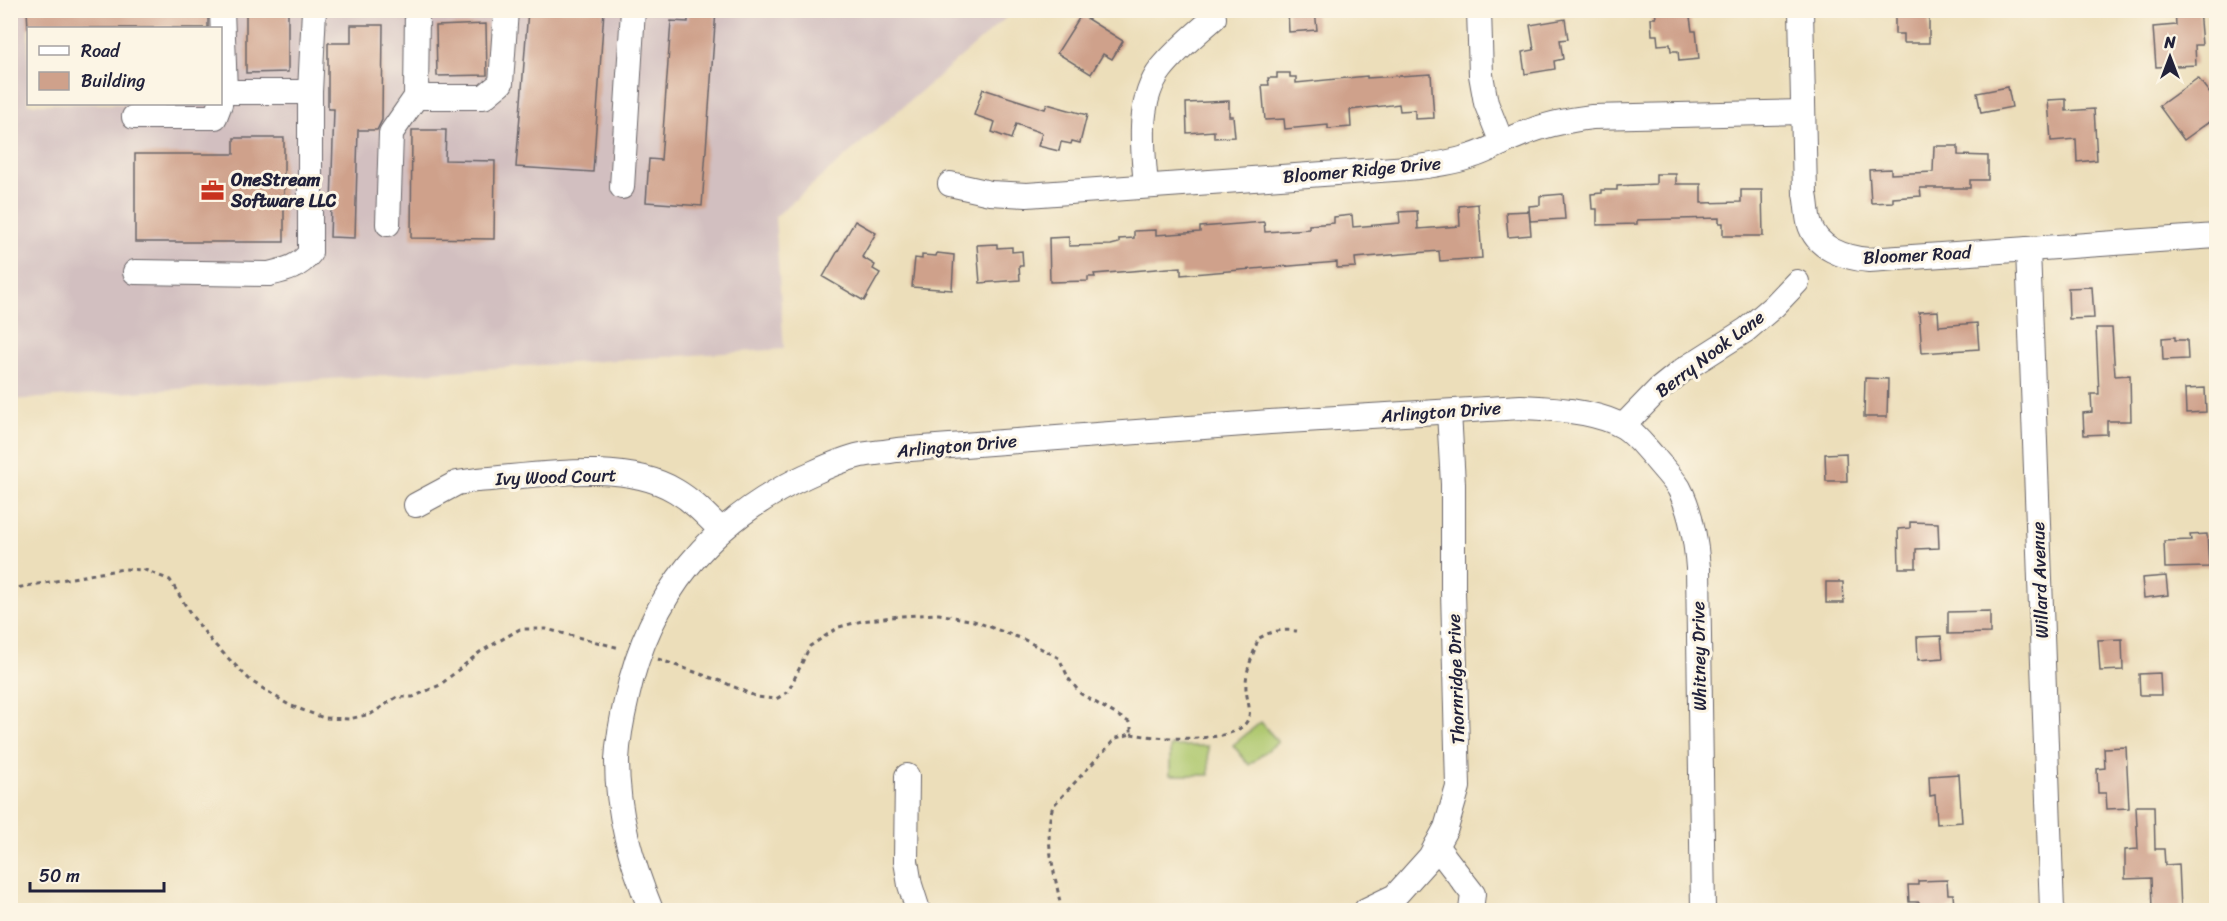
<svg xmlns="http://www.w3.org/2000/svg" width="2227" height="921" font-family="Sriracha,sans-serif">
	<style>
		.industrial { fill: #d2bfc0; fill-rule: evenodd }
		.green { fill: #adc76d; stroke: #687454; stroke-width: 1.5 }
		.building { fill: #cfa18b }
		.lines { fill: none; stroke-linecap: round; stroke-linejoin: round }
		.minor-casing { stroke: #696467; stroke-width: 26 }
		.path { stroke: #696467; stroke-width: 3; stroke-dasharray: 4.5 4.5; stroke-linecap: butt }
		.minor { stroke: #fff; stroke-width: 24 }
		.labels { text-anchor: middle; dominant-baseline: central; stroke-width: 6; stroke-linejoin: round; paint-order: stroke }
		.street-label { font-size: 18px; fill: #22223b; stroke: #fcf5e5 }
		.poi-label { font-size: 18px; font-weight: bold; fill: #22223b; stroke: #fcf5e5; text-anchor: start }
	</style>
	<rect width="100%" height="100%" fill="#fcf5e5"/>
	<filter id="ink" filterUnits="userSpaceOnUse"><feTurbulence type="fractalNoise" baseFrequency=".0167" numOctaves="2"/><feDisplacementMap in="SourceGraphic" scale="12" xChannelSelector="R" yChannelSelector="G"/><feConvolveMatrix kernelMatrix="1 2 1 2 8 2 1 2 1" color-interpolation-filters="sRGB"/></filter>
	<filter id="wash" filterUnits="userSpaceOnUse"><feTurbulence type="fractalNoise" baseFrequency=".008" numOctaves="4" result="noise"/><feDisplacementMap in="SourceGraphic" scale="24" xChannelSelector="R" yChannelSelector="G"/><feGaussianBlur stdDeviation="1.35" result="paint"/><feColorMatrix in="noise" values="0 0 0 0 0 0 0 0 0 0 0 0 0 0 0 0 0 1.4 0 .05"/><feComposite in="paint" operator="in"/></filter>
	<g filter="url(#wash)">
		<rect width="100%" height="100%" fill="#ecdeba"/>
		<!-- industrial -->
		<path class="industrial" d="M11 11H1014L775 217 784 349 11 400ZM28 28H220V104H28Z"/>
		<!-- green -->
		<g class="green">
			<polygon points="1261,722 1278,742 1249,765 1233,745"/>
			<polygon points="1208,746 1209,775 1170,775 1170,746"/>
		</g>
		<g id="blocks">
			<!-- building -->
			<g class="building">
				<polygon points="27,10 208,10 208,28 28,28"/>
				<polygon points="246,10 288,10 288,72 246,73"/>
				<polygon points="528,10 604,10 593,172 516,167"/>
				<polygon points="688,10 716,10 702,206 646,202 649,159 661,160 671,21 688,22"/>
				<polygon points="1288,10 1315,10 1317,30 1289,32"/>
				<polygon points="1655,10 1689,10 1692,31 1696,31 1699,59 1679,61 1678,51 1671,51 1670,44 1658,45 1657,35 1652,35 1651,18 1656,18"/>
				<polygon points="1895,10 1929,10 1929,43 1903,43 1903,34 1895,34"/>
				<polygon points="2175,10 2199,10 2202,45 2195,45 2196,65 2156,67 2153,27 2176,25"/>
				<polygon points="1081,15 1123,41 1112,59 1103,54 1091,74 1057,53"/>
				<polygon points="1565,19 1568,39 1560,40 1563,59 1554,61 1555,69 1525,74 1522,52 1534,50 1530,25"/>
				<polygon points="486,24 487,75 437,76 436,26"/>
				<polygon points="351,25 383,25 382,120 377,130 358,130 355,238 330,237 334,109 328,109 328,43 351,43"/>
				<polygon points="1277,73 1290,73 1290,77 1296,77 1296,83 1367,76 1367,78 1431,74 1434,118 1415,119 1415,110 1400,111 1399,104 1350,110 1351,127 1328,129 1328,125 1285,129 1284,119 1265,120 1262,85 1269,85 1268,78 1277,78"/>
				<polygon points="2198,78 2217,103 2217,116 2184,140 2159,106"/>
				<polygon points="2008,87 2012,107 1981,113 1977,93"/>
				<polygon points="983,89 1045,109 1047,104 1087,115 1080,143 1072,141 1071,144 1061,142 1059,151 1038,146 1042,133 1016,124 1011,139 992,132 995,122 974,115"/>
				<polygon points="2066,99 2066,111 2094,109 2097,160 2077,162 2076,139 2051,141 2048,100"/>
				<polygon points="1229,101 1229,116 1233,116 1235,137 1214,138 1214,131 1187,133 1186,103"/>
				<polygon points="412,130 446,130 445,160 495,161 494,239 411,238"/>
				<polygon points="234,138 284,138 284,242 135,242 135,154 234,154"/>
				<polygon points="1934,146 1958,146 1958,155 1988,156 1988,180 1970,180 1970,188 1920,188 1921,196 1893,198 1893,202 1871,203 1869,170 1891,169 1891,174 1933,172"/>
				<polygon points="1656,174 1676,174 1676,184 1701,184 1701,203 1741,202 1741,190 1762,190 1763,236 1723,236 1723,223 1719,223 1719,218 1637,220 1637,224 1597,225 1597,209 1592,209 1591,194 1602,193 1602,190 1617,190 1617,186 1656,184"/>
				<polygon points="1563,194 1565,219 1530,221 1529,206 1540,205 1540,196"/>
				<polygon points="1478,204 1482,258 1440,261 1439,251 1355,258 1356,267 1337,268 1337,262 1181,275 1181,267 1094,274 1095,277 1088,277 1088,281 1050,282 1049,238 1069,237 1069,246 1111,245 1119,243 1119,239 1134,238 1134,231 1156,230 1156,235 1200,232 1200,227 1264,222 1265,232 1309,229 1309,225 1334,223 1334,217 1352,215 1353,227 1400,223 1399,212 1417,211 1418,229 1460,226 1459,206"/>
				<polygon points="1529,211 1531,235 1508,237 1506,212"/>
				<polygon points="855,221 876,233 862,257 875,265 873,269 880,273 864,301 823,277"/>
				<polygon points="997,244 997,248 1012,247 1012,252 1022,251 1023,266 1019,266 1020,280 980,283 977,245"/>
				<polygon points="937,253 954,255 952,290 912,287 915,258 922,259 922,255 936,256"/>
				<polygon points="2092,287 2094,318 2069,319 2068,288"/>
				<polygon points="1938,311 1939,326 1977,323 1979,349 1922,353 1919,312"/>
				<polygon points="2096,328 2112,328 2115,376 2130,375 2131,421 2107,421 2107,434 2084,435 2083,413 2092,412 2091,394 2099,394"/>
				<polygon points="2175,337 2175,340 2187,340 2188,359 2163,360 2162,338"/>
				<polygon points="1865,378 1888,379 1887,417 1864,417"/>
				<polygon points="2205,388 2206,412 2186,413 2185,389"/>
				<polygon points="1846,453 1847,481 1826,481 1825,454"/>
				<polygon points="1910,522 1938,523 1939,548 1916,549 1916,568 1899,568 1898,529 1910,528"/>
				<polygon points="2207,534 2209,567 2165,568 2164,541 2191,540 2190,535"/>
				<polygon points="2166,576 2168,595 2144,598 2142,578"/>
				<polygon points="1826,582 1843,582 1844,603 1826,603"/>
				<polygon points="1990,611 1990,633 1948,634 1948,612"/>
				<polygon points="1941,636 1943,658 1918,660 1917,637"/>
				<polygon points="2122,639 2123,670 2100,671 2098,640"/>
				<polygon points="2160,673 2161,695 2140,695 2139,674"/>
				<polygon points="2126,747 2129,808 2107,809 2106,793 2098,793 2097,769 2105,768 2104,748"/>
				<polygon points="1959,774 1962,822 1937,824 1935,795 1930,796 1929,776"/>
				<polygon points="2136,806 2154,806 2155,849 2164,849 2165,865 2179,864 2181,910 2152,910 2151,878 2125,879 2125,850 2138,849"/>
				<polygon points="1947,880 1948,894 1953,894 1954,907 1948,908 1948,910 1919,910 1919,902 1909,902 1908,885 1918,885 1918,881"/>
			</g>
		</g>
	</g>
	<g filter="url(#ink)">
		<use href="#blocks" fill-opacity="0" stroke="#696467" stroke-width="1.5"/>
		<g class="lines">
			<defs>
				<g id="minor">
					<polyline points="222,10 225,92 310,92 314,10"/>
					<polyline points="1479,10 1481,75 1486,103 1502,143"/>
					<path d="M1801 10 1805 194C1807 203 1807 213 1809 222 1816 249 1845 258 1869 260L2216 236"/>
					<polyline points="416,97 484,97 501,83 506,10"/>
					<polyline points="134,117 215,117 220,104"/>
					<path d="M950 184 990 193 1027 195 1408 168C1430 166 1451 163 1472 156 1489 151 1504 141 1520 135 1543 125 1567 120 1592 117L1803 112"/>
					<path d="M1146 186C1143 149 1136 101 1161 69 1176 50 1196 34 1214 18"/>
					<polyline points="622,187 633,10"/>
					<polyline points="388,224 391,133 416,97 417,10"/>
					<polyline points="2028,249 2052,910"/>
					<path d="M135 272 269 274C286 270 299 267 310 253V92"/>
					<polyline points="1623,426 1658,390 1683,370 1746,330 1774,306 1797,282"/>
					<path d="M416 505 457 483 477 480C535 476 624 459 676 491 693 501 706 515 721 530"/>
					<polyline points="907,776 906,861 910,885 918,910"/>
					<polyline points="1436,846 1473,894 1471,910"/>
					<path d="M651 910C631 861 617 814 617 760 618 739 622 718 627 697 649 595 711 520 806 476 824 468 842 459 861 455 873 453 885 452 897 450L1270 422 1521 407C1550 408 1598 411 1624 427 1635 434 1644 446 1653 456 1661 466 1672 477 1679 488 1692 513 1696 541 1698 568L1703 910"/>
					<polyline points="1366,910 1395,896 1430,857 1446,828 1458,787 1453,591 1453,484 1449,412"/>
				</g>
			</defs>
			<!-- minor casing -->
			<use href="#minor" class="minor-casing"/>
			<!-- path -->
			<g class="path">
				<polyline points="10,589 123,569 145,570 170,580 192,616 213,643 251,681 289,705 324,718 349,719 371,714 397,697 413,697 440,685 480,652 520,629 546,629 620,648"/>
				<path d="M658 659 723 682 757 697 776 699 788 692 810 646 839 627 862 621 899 616 939 614 974 621 1025 640 1059 658 1069 679 1081 694 1129 722 1131 727V734L1116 738 1053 806C1042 839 1057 877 1061 910"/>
				<path d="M1131 734C1154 738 1243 747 1249 716 1251 707 1245 694 1246 684 1246 669 1254 653 1258 639 1270 631 1282 629 1297 631"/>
			</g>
			<!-- minor -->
			<use href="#minor" class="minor"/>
		</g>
	</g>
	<!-- icons -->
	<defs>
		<symbol id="office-bare" viewBox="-9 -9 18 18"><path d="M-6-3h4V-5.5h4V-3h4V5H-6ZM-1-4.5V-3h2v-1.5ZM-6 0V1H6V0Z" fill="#c8321e" stroke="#fcf5e5" stroke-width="2.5" paint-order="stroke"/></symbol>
	</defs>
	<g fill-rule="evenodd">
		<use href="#office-bare" x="196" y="174" width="33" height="33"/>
	</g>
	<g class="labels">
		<!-- street labels -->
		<g class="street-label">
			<text transform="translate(1362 170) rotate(-5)">Bloomer Ridge Drive</text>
			<text transform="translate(1917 255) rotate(-3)">Bloomer Road</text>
			<text transform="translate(1710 354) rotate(-37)">Berry Nook Lane</text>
			<text transform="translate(1441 412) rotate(-4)">Arlington Drive</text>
			<text transform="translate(957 446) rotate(-5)">Arlington Drive</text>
			<text transform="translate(556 477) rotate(-2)">Ivy Wood Court</text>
			<text transform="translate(2040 580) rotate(-92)">Willard Avenue</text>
			<text transform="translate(1699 656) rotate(-91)">Whitney Drive</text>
			<text transform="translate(1456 679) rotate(-92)">Thornridge Drive</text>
		</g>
		<!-- poi labels -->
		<g class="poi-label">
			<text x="231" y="180">OneStream<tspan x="231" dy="21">Software LLC</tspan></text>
		</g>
	</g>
	<!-- margin -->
	<rect width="2227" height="921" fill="none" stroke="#fcf5e5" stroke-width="36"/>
	<!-- legend -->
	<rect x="27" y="27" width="195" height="78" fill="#fcf5e5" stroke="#a5a1a1" stroke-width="1.5"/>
	<rect x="39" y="46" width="30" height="9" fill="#ffffff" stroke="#a5a1a1" stroke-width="1.5"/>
	<text x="81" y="57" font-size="18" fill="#22223b">Road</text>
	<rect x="39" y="72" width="30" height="18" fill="#cfa18b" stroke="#a5a1a1" stroke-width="1.5"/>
	<text x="81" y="87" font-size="18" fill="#22223b">Building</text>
	<!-- north arrow -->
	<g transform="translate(2170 57)" stroke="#fcf5e5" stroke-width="4.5" paint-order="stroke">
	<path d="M0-4.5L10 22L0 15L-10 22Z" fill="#22223b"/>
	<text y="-9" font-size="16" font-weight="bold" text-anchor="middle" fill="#22223b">N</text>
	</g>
	<!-- scale -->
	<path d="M30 882v9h134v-9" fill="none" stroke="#22223b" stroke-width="3"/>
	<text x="39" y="882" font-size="18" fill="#22223b" stroke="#fcf5e5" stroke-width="4.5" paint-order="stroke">50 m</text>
</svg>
